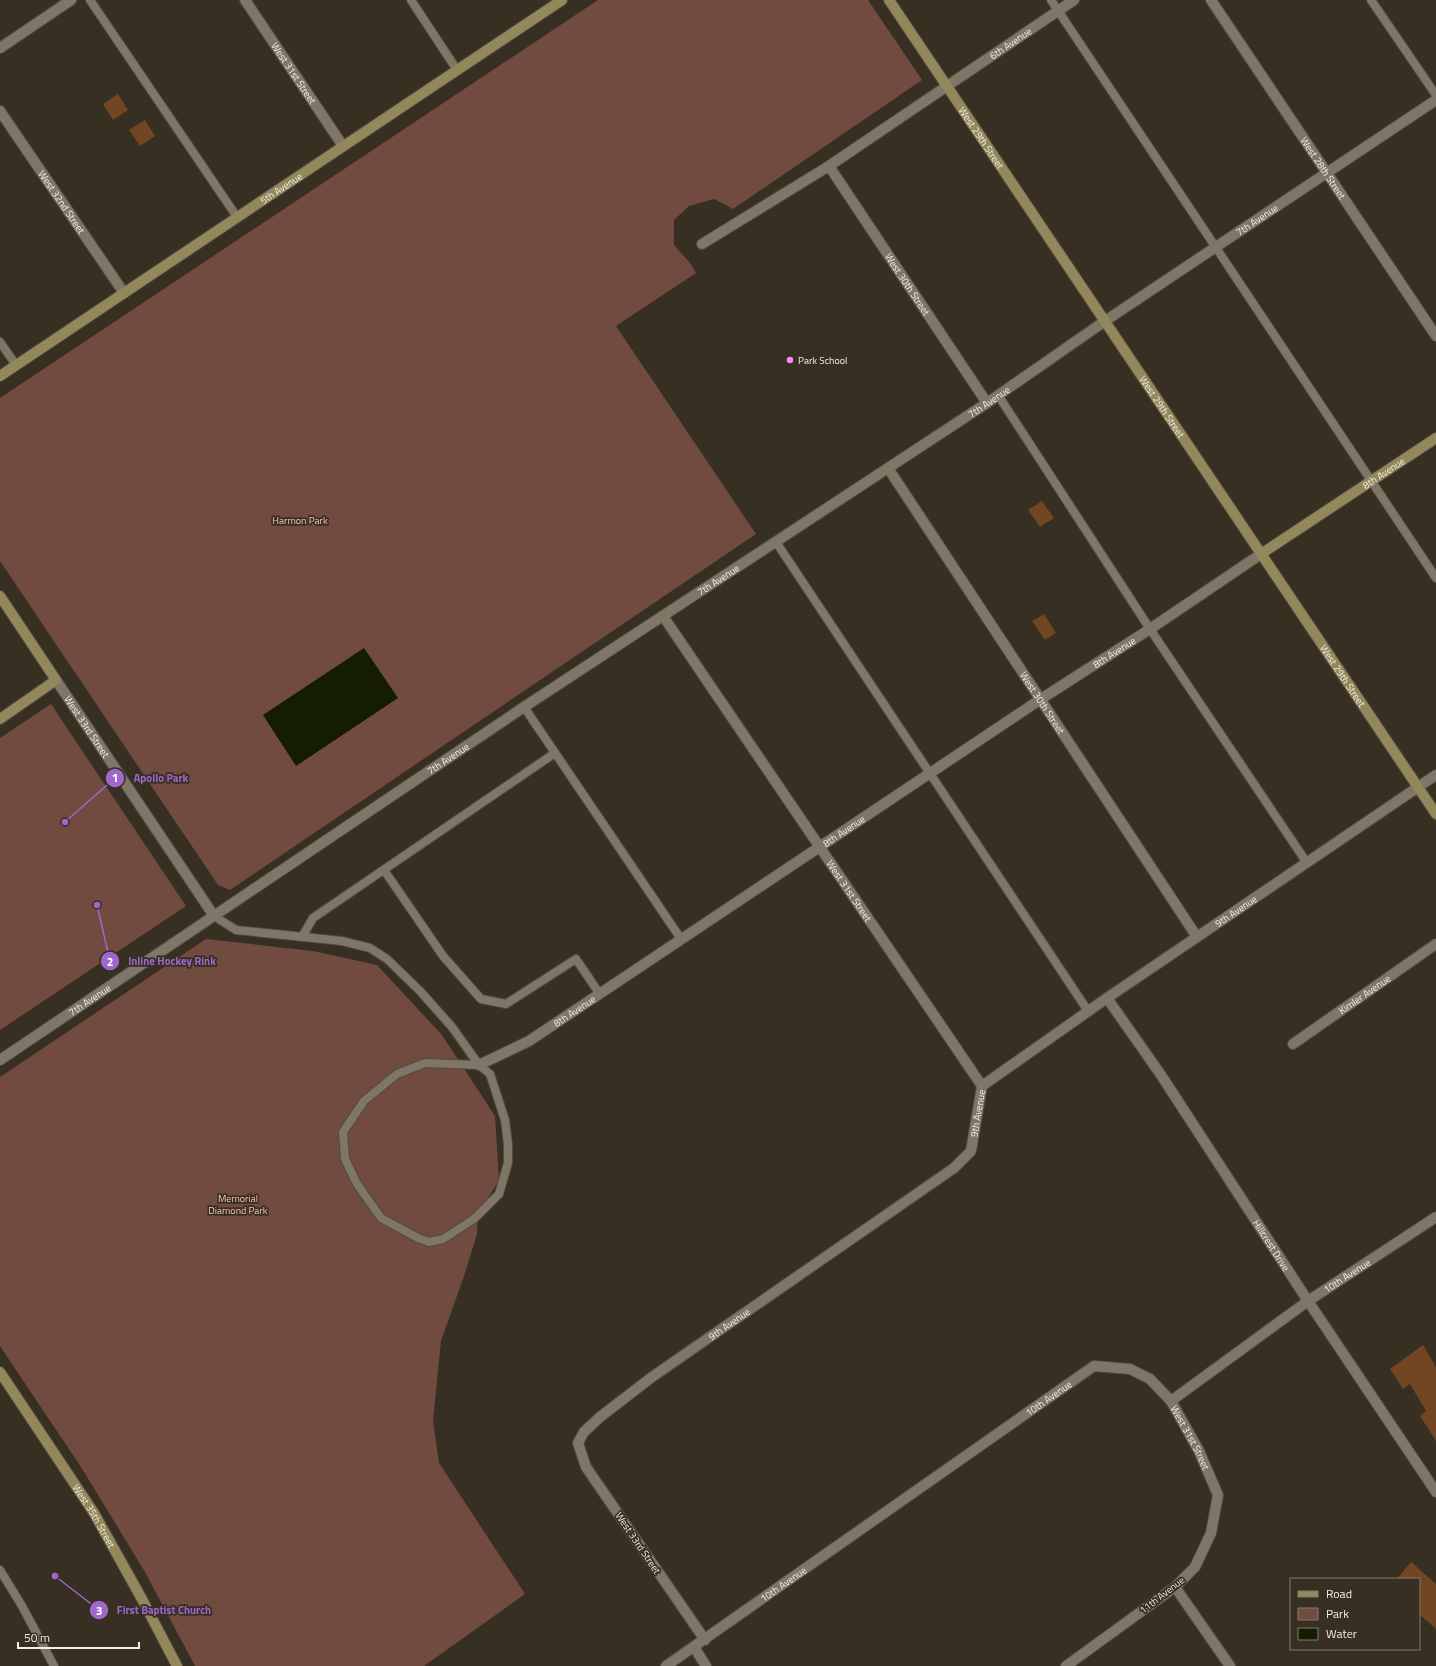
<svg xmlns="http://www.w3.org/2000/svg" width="1436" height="1666" font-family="'Titillium Web',sans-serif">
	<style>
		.green { fill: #714b40 }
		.water { fill: #141c02 }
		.building { fill: #724622 }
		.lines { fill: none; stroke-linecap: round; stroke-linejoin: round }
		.lane-casing { stroke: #514b40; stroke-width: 10 }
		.street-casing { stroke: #514b40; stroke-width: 12 }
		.secondary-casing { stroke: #514b40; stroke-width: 12 }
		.lane { stroke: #7f7667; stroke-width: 8 }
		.street { stroke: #7f7667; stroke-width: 10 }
		.secondary { stroke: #93885b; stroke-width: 10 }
		.poi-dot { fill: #f589ee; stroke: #362f22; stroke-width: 1.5 }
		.labels { text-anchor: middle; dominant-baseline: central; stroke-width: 3.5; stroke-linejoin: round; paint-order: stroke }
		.street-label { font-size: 10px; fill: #f3eee6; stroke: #362f22 }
		.poi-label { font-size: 10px; fill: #f3eee6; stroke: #362f22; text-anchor: start }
		.park-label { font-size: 10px; fill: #fdc7b9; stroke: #362f22 }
		.leader { fill: none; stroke: #9f66cb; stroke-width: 1.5 }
		.callout-dot { fill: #9f66cb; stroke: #362f22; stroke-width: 1.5 }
		.mark-label { font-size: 12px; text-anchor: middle; font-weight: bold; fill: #fff }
		.callout-label { font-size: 11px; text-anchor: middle; font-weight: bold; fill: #9f66cb; stroke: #362f22; stroke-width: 3.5; stroke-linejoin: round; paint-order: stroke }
	</style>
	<rect width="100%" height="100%" fill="#362f22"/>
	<!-- green -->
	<g class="green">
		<polygon points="598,0 868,0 922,80 733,209 714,199 689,206 674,220 674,245 691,264 696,273 616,326 756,534 230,890 218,885 0,561 0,398"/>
		<polygon points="51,704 186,906 0,1030 0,738"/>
		<polygon points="206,939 313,951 377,965 442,1035 495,1116 499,1180 478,1215 477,1234 464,1276 441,1341 433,1421 439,1463 525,1594 424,1666 195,1666 145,1572 81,1467 0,1346 0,1077"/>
	</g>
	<!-- water -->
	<polygon class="water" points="364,648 398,698 296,766 263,715"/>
	<!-- building -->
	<g class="building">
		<polygon points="118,94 128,110 113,120 103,104"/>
		<polygon points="145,120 155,136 140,146 129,130"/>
		<polygon points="1042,501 1054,518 1040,527 1028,510"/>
		<polygon points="1044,614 1056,633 1045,640 1032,621"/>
		<polygon points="1423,1345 1436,1367 1436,1441 1420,1416 1426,1411 1410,1384 1403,1389 1390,1369"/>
		<polygon points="1411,1562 1436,1584 1436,1629 1419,1614 1419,1579 1397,1579"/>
	</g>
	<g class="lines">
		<defs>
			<g id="lane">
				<polyline points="90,0 237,217"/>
				<polyline points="411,0 457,70"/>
				<polyline points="1051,0 1436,578"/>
				<polyline points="1371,0 1436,95"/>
				<polyline points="0,342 16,365"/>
				<polyline points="998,395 1150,629 1307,863"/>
				<polyline points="776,542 1088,1011"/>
				<polyline points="524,707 681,939"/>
				<polyline points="384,870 443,956 481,999 506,1004 576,959 599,993"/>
				<polyline points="214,916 236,930 342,941 370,948 387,959 420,991 452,1027 479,1065 490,1074 505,1120 508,1144 508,1163 499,1194 474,1219 443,1239 429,1242 418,1238 381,1218 357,1184 345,1159 343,1132 364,1101 397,1074 425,1063 479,1065"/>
				<polyline points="302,937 313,918 555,753"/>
				<polyline points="0,1570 22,1606 54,1666"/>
			</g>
			<g id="street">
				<path id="s1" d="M245 0 343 146"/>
				<path id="s2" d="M1211 0 1436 336"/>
				<polyline points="0,48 71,0"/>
				<path id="s3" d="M0 111 124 293"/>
				<path id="s4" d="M829 166 987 403"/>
				<path id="s5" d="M702 244 829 166 1074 0"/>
				<path id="s6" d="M888 468 1197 937"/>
				<path id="s7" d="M663 616 982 1086"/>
				<path id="s8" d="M56 680 214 916"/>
				<path id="s9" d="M1107 998 1161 1075 1308 1301 1436 1492"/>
				<path id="s10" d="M1293 1044 1436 944"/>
				<path id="s11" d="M0 1060 524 707 987 403 1105 321 1436 100"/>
				<path id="s12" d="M479 1065 529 1041 1041 699 1150 629 1261 554"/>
				<path id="s13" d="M1171 1401 1308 1301 1436 1217"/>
				<polyline points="1175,1587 1230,1666"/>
				<path id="s14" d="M705 1640 586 1467 578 1443 584 1432 600 1417 652 1377 954 1168 971 1151 982 1086 1107 998 1436 775"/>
				<polyline points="694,1647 706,1666"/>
				<path id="s15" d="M666 1666 1094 1366 1130 1369 1150 1379 1171 1401 1199 1451 1218 1495 1211 1533 1195 1567 1175 1587 1066 1666"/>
			</g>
			<g id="secondary">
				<path id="s16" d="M889 0 1436 814"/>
				<path id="s17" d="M0 376 562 0"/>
				<path id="s18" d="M1261 554 1436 438"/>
				<polyline points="0,596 56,680 0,719"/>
				<path id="s19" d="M0 1372 94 1513 143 1601 177 1666"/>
			</g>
		</defs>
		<!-- lane casing -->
		<use href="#lane" class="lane-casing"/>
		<!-- street casing -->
		<use href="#street" class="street-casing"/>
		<!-- secondary casing -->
		<use href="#secondary" class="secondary-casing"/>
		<!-- lane -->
		<use href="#lane" class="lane"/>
		<!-- street -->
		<use href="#street" class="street"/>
		<!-- secondary -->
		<use href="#secondary" class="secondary"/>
	</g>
	<!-- markers -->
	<circle class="poi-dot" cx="790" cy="360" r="4"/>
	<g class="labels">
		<!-- street labels -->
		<g class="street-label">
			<text stroke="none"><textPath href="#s5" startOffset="368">6th Avenue</textPath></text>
			<text stroke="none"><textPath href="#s1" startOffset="88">West 31st Street</textPath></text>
			<text stroke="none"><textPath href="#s16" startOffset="166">West 29th Street</textPath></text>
			<text stroke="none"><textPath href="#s2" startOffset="202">West 28th Street</textPath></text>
			<text stroke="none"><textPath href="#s17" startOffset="338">5th Avenue</textPath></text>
			<text stroke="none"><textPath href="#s3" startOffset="110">West 32nd Street</textPath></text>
			<text stroke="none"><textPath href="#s11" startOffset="1512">7th Avenue</textPath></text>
			<text stroke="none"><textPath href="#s4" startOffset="142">West 30th Street</textPath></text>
			<text stroke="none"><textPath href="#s11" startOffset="1188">7th Avenue</textPath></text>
			<text stroke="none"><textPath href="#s16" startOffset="490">West 29th Street</textPath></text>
			<text stroke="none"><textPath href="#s18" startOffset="147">8th Avenue</textPath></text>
			<text stroke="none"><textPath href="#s11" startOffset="864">7th Avenue</textPath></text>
			<text stroke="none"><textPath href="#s12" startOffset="758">8th Avenue</textPath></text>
			<text stroke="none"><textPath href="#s16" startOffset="814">West 29th Street</textPath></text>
			<text stroke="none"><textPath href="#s6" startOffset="281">West 30th Street</textPath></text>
			<text stroke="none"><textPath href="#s8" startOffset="56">West 33rd Street</textPath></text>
			<text stroke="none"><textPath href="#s11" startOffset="540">7th Avenue</textPath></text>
			<text stroke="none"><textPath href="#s12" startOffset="434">8th Avenue</textPath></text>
			<text stroke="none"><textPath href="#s7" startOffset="332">West 31st Street</textPath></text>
			<text stroke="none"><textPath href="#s14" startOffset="1101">9th Avenue</textPath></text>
			<text stroke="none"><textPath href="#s10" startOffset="87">Kimler Avenue</textPath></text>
			<text stroke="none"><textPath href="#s11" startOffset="108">7th Avenue</textPath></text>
			<text stroke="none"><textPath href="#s12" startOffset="110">8th Avenue</textPath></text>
			<text stroke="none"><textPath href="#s14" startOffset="765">9th Avenue</textPath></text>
			<text stroke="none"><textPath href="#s9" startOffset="297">Hillcrest Drive</textPath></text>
			<text stroke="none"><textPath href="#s13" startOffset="216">10th Avenue</textPath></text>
			<text stroke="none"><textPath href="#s14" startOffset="429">9th Avenue</textPath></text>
			<text stroke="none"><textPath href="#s15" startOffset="467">10th Avenue</textPath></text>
			<text stroke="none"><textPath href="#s15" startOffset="653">West 31st Street</textPath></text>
			<text stroke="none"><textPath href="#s19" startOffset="172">West 35th Street</textPath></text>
			<text transform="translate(638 1543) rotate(56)">West 33rd Street</text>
			<text stroke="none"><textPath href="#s15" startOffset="143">10th Avenue</textPath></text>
			<text transform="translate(1162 1595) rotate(-38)">11th Avenue</text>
		</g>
		<!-- poi labels -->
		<g class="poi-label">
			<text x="798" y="360">Park School</text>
		</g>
		<!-- park labels -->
		<g class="park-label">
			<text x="300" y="520">Harmon Park</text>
			<text x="238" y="1198">Memorial<tspan x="238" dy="12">Diamond Park</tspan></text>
		</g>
	</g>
	<!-- callouts -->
	<path class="leader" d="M65 822L115 778M97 905L110 961M55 1576L99 1610"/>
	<g class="callout-dot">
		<circle cx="65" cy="822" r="4"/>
		<circle cx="97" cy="905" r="4"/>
		<circle cx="55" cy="1576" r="4"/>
		<circle cx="115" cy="778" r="10"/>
		<circle cx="110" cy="961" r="10"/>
		<circle cx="99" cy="1610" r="10"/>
	</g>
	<g class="mark-label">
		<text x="115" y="782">1</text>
		<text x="110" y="966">2</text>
		<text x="99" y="1615">3</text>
	</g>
	<g class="callout-label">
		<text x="161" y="782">Apollo Park</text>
		<text x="172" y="965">Inline Hockey Rink</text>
		<text x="164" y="1614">First Baptist Church</text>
	</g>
	<!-- legend -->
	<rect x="1290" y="1578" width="130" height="72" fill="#362f22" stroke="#827b70"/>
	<rect x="1298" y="1591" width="20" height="6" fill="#93885b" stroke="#827b70"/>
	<text x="1326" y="1598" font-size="12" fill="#f3eee6">Road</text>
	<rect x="1298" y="1608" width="20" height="12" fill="#714b40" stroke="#827b70"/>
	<text x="1326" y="1618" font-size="12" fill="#f3eee6">Park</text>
	<rect x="1298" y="1628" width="20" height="12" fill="#141c02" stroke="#827b70"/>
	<text x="1326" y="1638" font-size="12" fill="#f3eee6">Water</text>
	<!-- scale -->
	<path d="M18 1642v6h121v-6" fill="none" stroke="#f3eee6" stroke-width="2"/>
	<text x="24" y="1642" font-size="12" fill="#f3eee6" stroke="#362f22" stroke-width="3" paint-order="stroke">50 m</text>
</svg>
